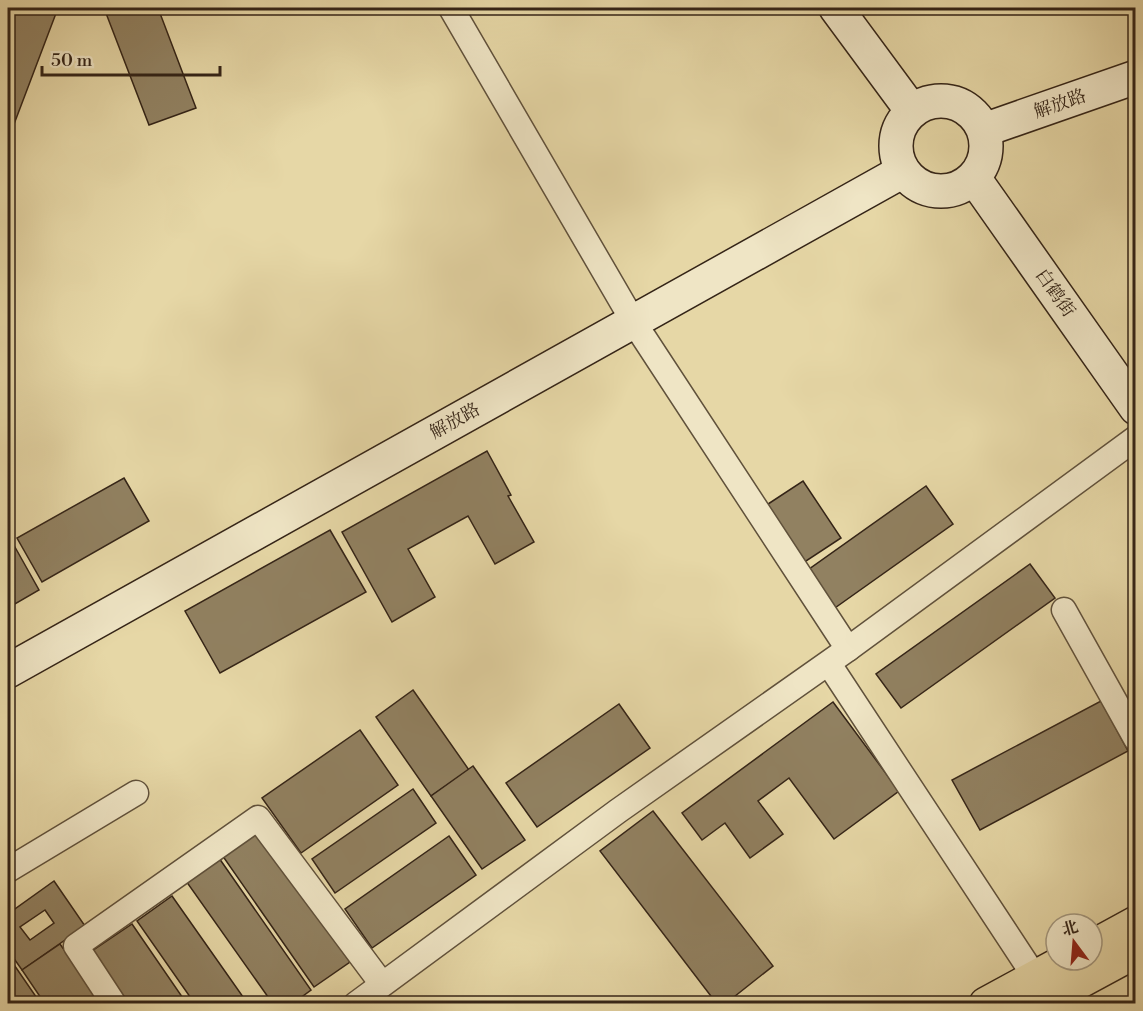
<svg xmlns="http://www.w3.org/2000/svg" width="1143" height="1011" font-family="'Libre Bodoni','Noto Serif SC',serif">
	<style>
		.building { fill: #918161; stroke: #342417; stroke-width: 1.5; fill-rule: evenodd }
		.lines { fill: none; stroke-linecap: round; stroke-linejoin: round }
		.street-casing { stroke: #60513b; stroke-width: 27 }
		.secondary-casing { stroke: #342417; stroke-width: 36 }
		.highway-casing { stroke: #342417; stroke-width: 36 }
		.street { stroke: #efe5c5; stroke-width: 24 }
		.secondary { stroke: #efe5c5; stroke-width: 33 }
		.highway { stroke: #e6d7a6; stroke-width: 33 }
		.labels { text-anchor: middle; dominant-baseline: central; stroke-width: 4.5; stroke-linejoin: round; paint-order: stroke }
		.street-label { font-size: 18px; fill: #342417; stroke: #efe5c5 }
	</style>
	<rect width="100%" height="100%" fill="#e6d7a6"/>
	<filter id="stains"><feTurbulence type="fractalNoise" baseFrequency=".00333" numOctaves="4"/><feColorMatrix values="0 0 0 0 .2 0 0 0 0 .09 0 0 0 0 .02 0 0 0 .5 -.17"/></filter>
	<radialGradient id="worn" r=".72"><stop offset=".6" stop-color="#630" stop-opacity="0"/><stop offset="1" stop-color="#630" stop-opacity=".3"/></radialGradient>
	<!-- building -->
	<g class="building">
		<polygon points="8,8 58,8 8,140"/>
		<polygon points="104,8 158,8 196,108 149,125"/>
		<polygon points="487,451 511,495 508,496 534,542 495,564 468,516 408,549 435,597 392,622 342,532"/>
		<polygon points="124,478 149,521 42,582 17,538"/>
		<polygon points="803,481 841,538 800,565 762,508"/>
		<polygon points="926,486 953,524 832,610 805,572"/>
		<polygon points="330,530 366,592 220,673 185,611"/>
		<polygon points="11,540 39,590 8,608 8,542"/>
		<polygon points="1030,564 1055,598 901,708 876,674"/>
		<polygon points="413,690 469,770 431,796 376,717"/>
		<polygon points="1101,701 1128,751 980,830 952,780"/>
		<polygon points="833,702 899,791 834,839 789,778 758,801 783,834 750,858 725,823 702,840 682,813"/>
		<polygon points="619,704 650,748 537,827 506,783"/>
		<polygon points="360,730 398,785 301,853 262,798"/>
		<polygon points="473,766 525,840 482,869 431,796"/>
		<polygon points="413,789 436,823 335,893 312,859"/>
		<polygon points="653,811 773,966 725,1004 717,1004 600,851"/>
		<polygon points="258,830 350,962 314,987 222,855"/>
		<polygon points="449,836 476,875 372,948 345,909"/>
		<polygon points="219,858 311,990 292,1004 273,1004 186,881"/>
		<path d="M54 881 85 926 22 970 8 950V914ZM45 910 54 923 30 940 20 927Z"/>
		<polygon points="172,896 248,1004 195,1004 137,921"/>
		<polygon points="132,924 187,1004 125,1004 89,953"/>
		<polygon points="60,944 102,1004 45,1004 22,970"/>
		<polygon points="8,956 41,1004 8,1004"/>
	</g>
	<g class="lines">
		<defs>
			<g id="street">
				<polyline points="451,8 633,321 848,649"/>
				<polyline points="1064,610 1136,739"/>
				<polyline points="829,664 1035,977"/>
				<polyline points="8,870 136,793"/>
				<polyline points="114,1004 76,946 258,818 382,984"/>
				<polyline points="356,1004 618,811 848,649 1136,438"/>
			</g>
			<g id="secondary">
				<polyline points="836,8 912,111"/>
				<circle cx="941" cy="146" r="45"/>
				<polyline points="984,130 1136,77"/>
				<polyline points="974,178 1136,408"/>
				<polyline points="8,671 903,171"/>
			</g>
			<g id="highway">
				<polyline points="1092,947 1136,923"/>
				<polyline points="986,1004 1067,960"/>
				<polyline points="1038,1004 1136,951"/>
			</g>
		</defs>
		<!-- street casing -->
		<use href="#street" class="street-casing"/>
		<!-- secondary casing -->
		<use href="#secondary" class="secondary-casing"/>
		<!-- highway casing -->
		<use href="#highway" class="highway-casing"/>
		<!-- street -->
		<use href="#street" class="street"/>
		<!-- secondary -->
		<use href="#secondary" class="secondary"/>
		<!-- highway -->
		<use href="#highway" class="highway"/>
	</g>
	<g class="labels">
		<!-- street labels -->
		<g class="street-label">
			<text transform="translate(1060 104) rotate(-19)">解放路</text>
			<text transform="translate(1055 293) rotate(55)">白鹤街</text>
			<text transform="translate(455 421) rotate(-29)">解放路</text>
		</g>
	</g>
	<!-- margin -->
	<rect width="1143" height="1011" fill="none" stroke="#e6d7a6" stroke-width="30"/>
	<rect x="9" y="9" width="1125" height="993" fill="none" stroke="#342417" stroke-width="3"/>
	<rect x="15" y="15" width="1113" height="981" fill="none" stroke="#342417" stroke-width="1.5"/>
	<!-- north arrow -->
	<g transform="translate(1074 942) rotate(344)"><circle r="28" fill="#efe5c5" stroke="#a4987f" stroke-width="1.5"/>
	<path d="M0-4.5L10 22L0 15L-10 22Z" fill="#8f2418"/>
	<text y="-9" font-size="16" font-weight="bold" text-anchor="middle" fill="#342417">北</text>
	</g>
	<!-- scale -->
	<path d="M42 66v9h178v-9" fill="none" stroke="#342417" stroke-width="3"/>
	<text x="51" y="66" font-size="18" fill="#342417" stroke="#efe5c5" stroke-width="4.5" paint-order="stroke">50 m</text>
	<rect width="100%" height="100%" filter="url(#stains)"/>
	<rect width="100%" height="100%" fill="url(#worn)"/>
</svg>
